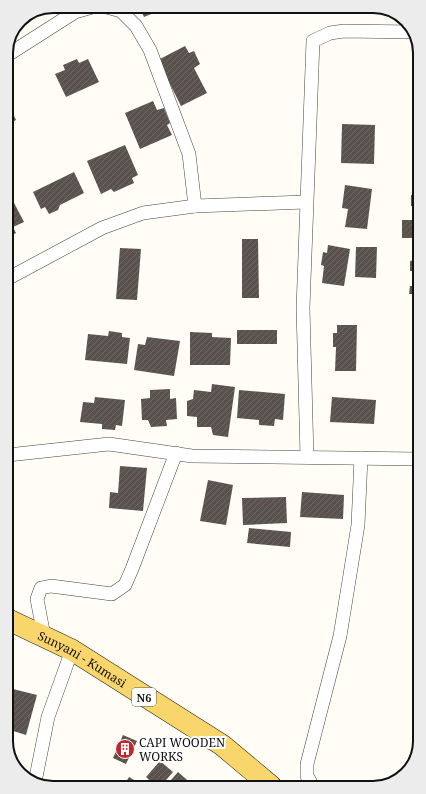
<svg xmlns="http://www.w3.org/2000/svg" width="426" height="794" font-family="'Noto Serif',serif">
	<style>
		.building { fill: url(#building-hatch) }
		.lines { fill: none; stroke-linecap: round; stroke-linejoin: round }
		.minor-casing { stroke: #444; stroke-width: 14 }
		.primary-casing { stroke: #222; stroke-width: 22 }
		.minor { stroke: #fff; stroke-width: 13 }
		.primary { stroke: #f9d66b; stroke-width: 21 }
		.labels { text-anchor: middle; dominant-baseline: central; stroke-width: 4; stroke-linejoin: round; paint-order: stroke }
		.shield { fill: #fff; stroke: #585858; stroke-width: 1 }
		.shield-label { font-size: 11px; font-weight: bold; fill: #111 }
		.street-label { font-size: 12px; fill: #111; stroke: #fff }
		.poi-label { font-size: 12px; fill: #111; stroke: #fff; text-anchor: start }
		.rim { fill: none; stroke: #111; stroke-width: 2 }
	</style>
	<defs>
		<pattern id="building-hatch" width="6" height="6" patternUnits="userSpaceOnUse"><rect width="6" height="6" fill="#5a524d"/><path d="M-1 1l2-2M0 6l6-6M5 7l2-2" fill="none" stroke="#6d6662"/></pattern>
	</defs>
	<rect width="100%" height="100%" fill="#fffdf5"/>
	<!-- building -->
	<g class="building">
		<polygon points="139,6 165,6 166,8 144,17"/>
		<polygon points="185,46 189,53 194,51 200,64 194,68 207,93 181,106 158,60"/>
		<polygon points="77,59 79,63 88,59 99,82 66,97 55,74 65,70 63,65"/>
		<polygon points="6,98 16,120 6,125"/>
		<polygon points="153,101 157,110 164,108 170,123 167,125 172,135 140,149 125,113"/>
		<polygon points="342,124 375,125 374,164 341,163"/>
		<polygon points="125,145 138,175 132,178 134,183 114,192 111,189 101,194 87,161"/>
		<polygon points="74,172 84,193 60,205 58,210 49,214 45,207 41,209 33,192"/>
		<polygon points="7,181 13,193 7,196"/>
		<polygon points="345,185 372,189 367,229 345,227 348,209 342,208"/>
		<polygon points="415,188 417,188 417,206 411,206 411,195 415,195"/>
		<polygon points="12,199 24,222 13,227 16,233 7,238 7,202"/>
		<rect x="402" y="220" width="15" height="18"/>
		<polygon points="242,239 258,239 259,298 242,298"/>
		<polygon points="328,245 350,249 344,286 322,283 324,266 321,265 323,252 327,253"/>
		<polygon points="356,247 377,247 376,278 355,277"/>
		<polygon points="120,248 141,249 137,300 116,299"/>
		<polygon points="415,253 417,253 418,271 410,271 410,261 415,260"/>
		<polygon points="410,286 418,286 418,303 414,303 414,294 409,294"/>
		<polygon points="337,325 357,325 356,371 335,371 336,347 333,347 333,333 337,333"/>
		<rect x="237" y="330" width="40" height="14"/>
		<polygon points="109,331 122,333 122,337 130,338 127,364 85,360 88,334 108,336"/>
		<polygon points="190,332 212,333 212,337 231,338 230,365 190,365"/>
		<polygon points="147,337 180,341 174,376 134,370 138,344 145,345"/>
		<polygon points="212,384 235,387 228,437 213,435 211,427 197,427 197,417 187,416 187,401 193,399 194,390 211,392"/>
		<polygon points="170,389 170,399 176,398 177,419 166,420 167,426 151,427 148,420 142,420 141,399 150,398 150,390"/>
		<polygon points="416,389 418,389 418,424 413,424"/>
		<polygon points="239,390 285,394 283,420 275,419 274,426 259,425 259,420 237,418"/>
		<polygon points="95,397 125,400 122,426 116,425 115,430 102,429 102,424 80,422 83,402 94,403"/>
		<polygon points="332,397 376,400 374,424 330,422"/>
		<polygon points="120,466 147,468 143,511 109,508 110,492 118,493"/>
		<polygon points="208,480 233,485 226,525 200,521"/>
		<polygon points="302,492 344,495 343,519 300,517"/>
		<polygon points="286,497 287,523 243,525 242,498"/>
		<polygon points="249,528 291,532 290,547 247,543"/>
		<polygon points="9,688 37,695 26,735 10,730"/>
		<polygon points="123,735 137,741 126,764 113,758"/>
		<polygon points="160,761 173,772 160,787 157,787 146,777"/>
		<polygon points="178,772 194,786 165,787"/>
		<polygon points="129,777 146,787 123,787"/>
	</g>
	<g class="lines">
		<defs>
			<g id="minor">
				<polyline points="103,6 121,11 136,26 150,50 189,154 195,206"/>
				<polyline points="6,56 75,12 96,6"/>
				<polyline points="7,279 102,228 143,213 195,206 306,202"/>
				<polyline points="8,455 109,444 192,456 418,459"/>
				<polyline points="307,457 303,308 313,41 330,33 344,31 414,32"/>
				<polyline points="44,636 37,599 41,588 51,586 112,594 125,585 132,569 176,453"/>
				<polyline points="35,782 48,717 72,650"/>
				<polyline points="312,785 307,776 307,764 340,636 358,525 361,458"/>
			</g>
			<g id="primary">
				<path id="s1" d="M9 620 72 650 222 745 271 786"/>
			</g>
		</defs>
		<!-- minor casing -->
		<use href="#minor" class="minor-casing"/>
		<!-- primary casing -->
		<use href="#primary" class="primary-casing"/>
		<!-- minor -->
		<use href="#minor" class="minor"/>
		<!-- primary -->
		<use href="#primary" class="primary"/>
	</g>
	<!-- icons -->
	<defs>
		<symbol id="building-disc" viewBox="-11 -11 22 22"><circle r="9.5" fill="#c4262e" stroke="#fff"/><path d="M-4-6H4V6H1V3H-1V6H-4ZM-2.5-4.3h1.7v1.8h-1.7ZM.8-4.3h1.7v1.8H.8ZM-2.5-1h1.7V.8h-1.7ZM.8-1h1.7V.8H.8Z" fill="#fff"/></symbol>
	</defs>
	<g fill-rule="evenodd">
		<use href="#building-disc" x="114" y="738" width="22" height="22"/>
	</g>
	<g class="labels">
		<!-- shield labels -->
		<rect class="shield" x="132" y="688" width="24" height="18" rx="3"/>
		<g class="shield-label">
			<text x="144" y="697">N6</text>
		</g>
		<!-- street labels -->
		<g class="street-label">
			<text stroke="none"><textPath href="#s1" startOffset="83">Sunyani - Kumasi</textPath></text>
		</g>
		<!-- poi labels -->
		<g class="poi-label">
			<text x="139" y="742">CAPI WOODEN<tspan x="139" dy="14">WORKS</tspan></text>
		</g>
	</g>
	<!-- crop -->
	<path d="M0 0H426V794H0ZM53 13H373A40 40 0 0 1 413 53V741A40 40 0 0 1 373 781H53A40 40 0 0 1 13 741V53A40 40 0 0 1 53 13Z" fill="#ececec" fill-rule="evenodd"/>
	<path class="rim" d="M53 13H373A40 40 0 0 1 413 53V741A40 40 0 0 1 373 781H53A40 40 0 0 1 13 741V53A40 40 0 0 1 53 13Z"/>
</svg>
